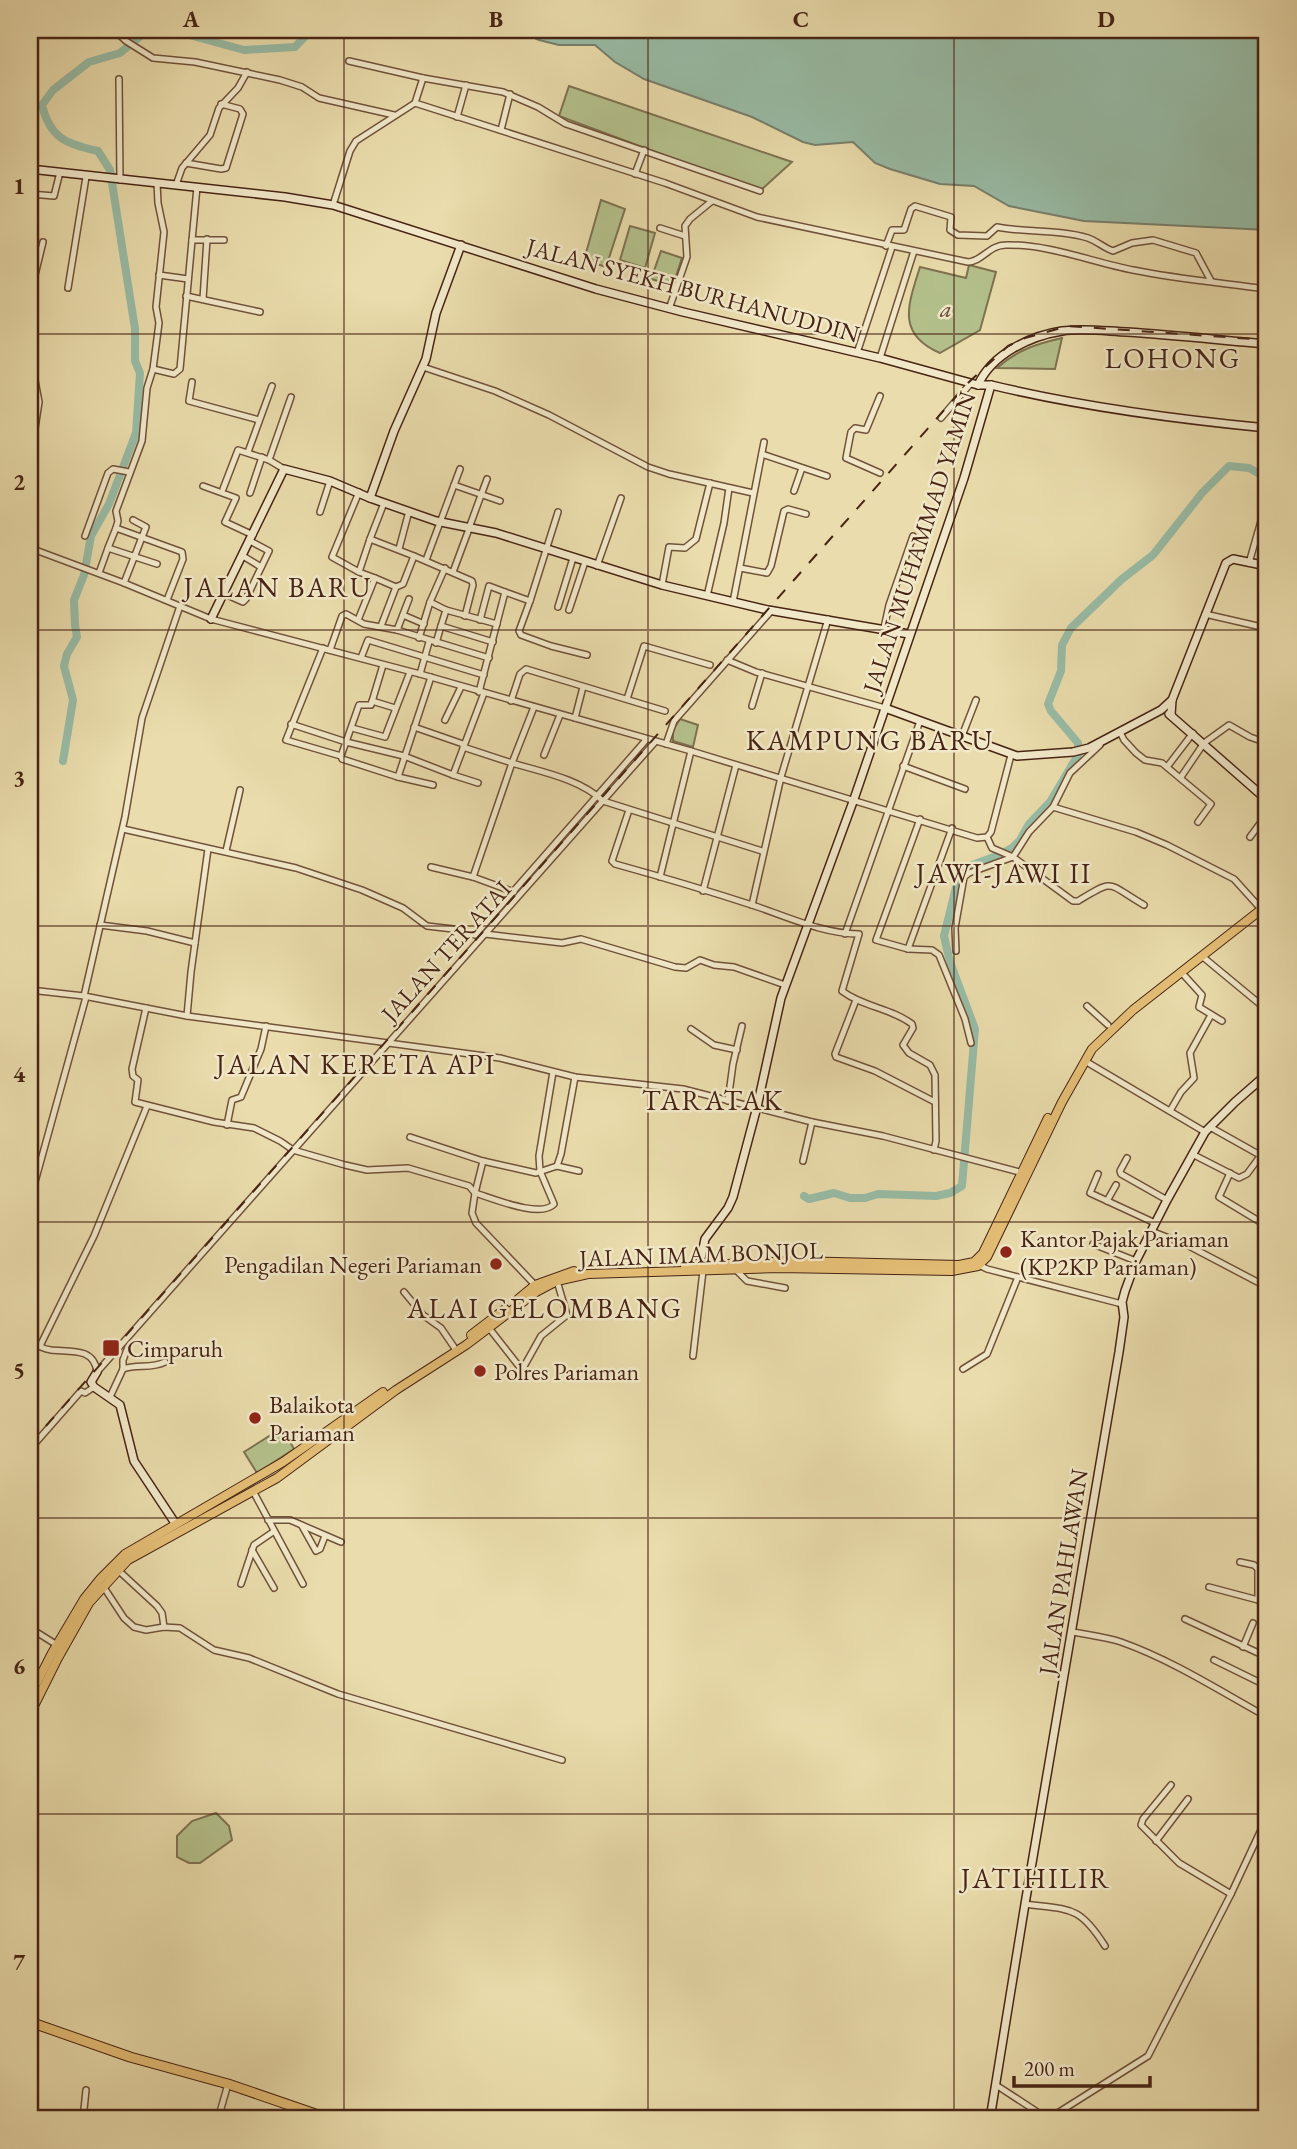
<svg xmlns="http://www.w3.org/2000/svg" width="1297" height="2149" font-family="'EB Garamond',serif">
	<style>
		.green { fill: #b4c18c; stroke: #7e7250; stroke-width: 2 }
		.water { fill: #98bca6; stroke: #787f6c; stroke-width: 2 }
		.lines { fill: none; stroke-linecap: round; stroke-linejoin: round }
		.river { stroke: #98bca6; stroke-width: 8 }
		.street-casing { stroke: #70523a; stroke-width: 8 }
		.secondary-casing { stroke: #472414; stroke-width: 10 }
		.primary-casing { stroke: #472414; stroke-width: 10 }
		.highway-casing { stroke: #472414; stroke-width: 11 }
		.street { stroke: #f1e8c9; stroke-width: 5 }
		.secondary { stroke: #f1e8c9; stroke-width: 7 }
		.primary { stroke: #e5be76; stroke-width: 8 }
		.highway { stroke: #e5be76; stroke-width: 9 }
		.rail { stroke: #472414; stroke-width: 2; stroke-dasharray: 12 12; stroke-linecap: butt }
		.grid { fill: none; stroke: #472414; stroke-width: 2; stroke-opacity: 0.55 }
		.poi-dot { fill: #8f2418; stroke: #f1e8c9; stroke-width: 2.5 }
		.labels { text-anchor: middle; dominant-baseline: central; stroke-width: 5; stroke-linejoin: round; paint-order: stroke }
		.street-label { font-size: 24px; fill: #472414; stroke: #f1e8c9 }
		.park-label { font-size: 24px; font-style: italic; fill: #624b32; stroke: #f1e8c9 }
		.poi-label { font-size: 24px; fill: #472414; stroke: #f1e8c9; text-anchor: start }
		.quarter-label { font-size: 28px; letter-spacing: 2px; fill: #472414; stroke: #f1e8c9 }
		.neatline { fill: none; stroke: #472414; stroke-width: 2.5 }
		.grid-label { font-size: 23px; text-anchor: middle; font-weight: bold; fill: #472414 }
	</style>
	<rect width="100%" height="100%" fill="#eadcac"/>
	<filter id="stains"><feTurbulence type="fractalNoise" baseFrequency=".00286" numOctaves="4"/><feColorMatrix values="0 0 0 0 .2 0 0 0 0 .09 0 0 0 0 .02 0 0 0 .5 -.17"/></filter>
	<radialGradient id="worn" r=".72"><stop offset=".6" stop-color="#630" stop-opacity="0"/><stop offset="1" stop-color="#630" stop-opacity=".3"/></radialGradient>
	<!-- green -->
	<g class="green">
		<polygon points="569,86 792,162 760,191 559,116"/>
		<polygon points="601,200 625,209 606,267 584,260"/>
		<polygon points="630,226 655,233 645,268 620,260"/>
		<polygon points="661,251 682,258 673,285 651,279"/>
		<path d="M969 265 996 272 980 330 940 353C896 334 908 305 920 267L966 278Z"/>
		<path d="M1062 338 1055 369 997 368C1017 350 1036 344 1062 338Z"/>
		<polygon points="680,719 698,725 693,747 673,741 673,730"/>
		<polygon points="282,1428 294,1449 257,1473 244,1452"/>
		<polygon points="216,1813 229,1826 232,1840 200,1863 189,1863 177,1857 177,1836 192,1821"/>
	</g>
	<!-- water -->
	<polygon class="water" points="517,30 1267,30 1267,230 1084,221 1009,206 974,186 940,184 890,169 875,163 853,142 815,145 803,142 752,117 644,79 615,62 595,45 559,45 539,40"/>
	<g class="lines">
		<!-- river -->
		<g class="river">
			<polyline points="171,30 244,50 295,47 311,30"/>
			<path d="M63 761 73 700 64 666 67 654 77 637 75 625 74 600 84 575 91 536 109 504 136 433 140 373 135 361V329L110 170 98 151C66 144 50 138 42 105L53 90 89 62 120 53 148 30"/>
			<polyline points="804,1196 809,1199 834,1193 850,1198 865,1198 878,1194 936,1196 950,1193 962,1186 975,1029 950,962 944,936 959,875 964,868 999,855 1012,848 1020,840 1029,824 1050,802 1078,755 1078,743 1051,711 1048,704 1061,671 1062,645 1071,628 1122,579 1153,555 1202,493 1229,466 1249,468 1267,478"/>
		</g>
		<defs>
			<g id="street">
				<polyline points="114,30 126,41 153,58 195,62 280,80 302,87 319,98 394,115"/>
				<polyline points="349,61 423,78 503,92 538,107 566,124 760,191"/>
				<polyline points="119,79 120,180"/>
				<polyline points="415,103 423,78"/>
				<polyline points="457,117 466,85"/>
				<polyline points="501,130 510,94"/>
				<polyline points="186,163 221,169 226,168 243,114 240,109 221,104"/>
				<polyline points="635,174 644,150"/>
				<polyline points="176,185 182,168 210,135 219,108 238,88 247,72"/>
				<polyline points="30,194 54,196 60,172"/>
				<path d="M333 205 350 151 356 141 415 103 665 183 757 217 968 262C983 261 989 245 1006 245 1048 244 1092 262 1133 270 1177 279 1223 283 1267 289"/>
				<polyline points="660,228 685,236"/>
				<polyline points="192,240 224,240"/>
				<path d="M886 246 892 230H904L911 209 915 206 951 217 950 230 958 235 987 236 997 227C1026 233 1059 229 1088 238 1097 241 1104 248 1113 251L1132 243 1153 240 1196 253 1211 281"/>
				<polyline points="159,275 188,279"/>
				<polyline points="68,288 86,177"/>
				<polyline points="186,296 260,312"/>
				<polyline points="203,299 207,239"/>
				<polyline points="669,309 687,257 685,226 690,219 712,201"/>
				<polyline points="857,353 892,247"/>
				<polyline points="880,358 914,251"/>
				<polyline points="423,367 495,391 549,415 648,467 669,474 753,493"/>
				<polyline points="153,369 174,374 180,369 197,187"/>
				<polyline points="192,382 189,401 259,420"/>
				<polyline points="880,396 866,430 855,428 851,432 846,458 880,473"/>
				<polyline points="941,418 971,383"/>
				<polyline points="248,452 272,386"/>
				<polyline points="762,454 827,476"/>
				<polyline points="269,460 291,397"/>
				<polyline points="30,462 39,402 30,354 35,308 35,275 43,242"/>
				<polyline points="454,485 500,501"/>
				<polyline points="203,486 236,498 225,522 253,535"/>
				<polyline points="223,489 238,450 269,460 284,469"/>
				<polyline points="794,491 802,468"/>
				<polyline points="359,492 332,557 359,572"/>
				<polyline points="250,493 262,457"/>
				<polyline points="320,512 330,481"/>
				<polyline points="116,528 118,521 116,511 142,441 147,388 153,369 159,323 156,307 164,232 158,203 157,183"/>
				<polyline points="469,528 487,479"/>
				<polyline points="85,536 108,473 113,469 129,472"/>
				<polyline points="370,539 384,503"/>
				<polyline points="30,548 124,583 211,619 420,674 691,751 977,838 987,837 991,832 1011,755"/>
				<polyline points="399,549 409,511"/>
				<polyline points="243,556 261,567"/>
				<polyline points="414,556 472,581 473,585 465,616"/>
				<polyline points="426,560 460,469"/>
				<polyline points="1249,563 1267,500"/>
				<polyline points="157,564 108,548 116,528 182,552 183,559 167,600"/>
				<polyline points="597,566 621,498"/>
				<polyline points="740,568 767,573 771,566 784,511 788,509 806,514"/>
				<polyline points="453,572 469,529"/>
				<polyline points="99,573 108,548"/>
				<polyline points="375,578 396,587"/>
				<polyline points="124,583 146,527 133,520"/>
				<polyline points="662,585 669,547 685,548 696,539 710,483"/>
				<polyline points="225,594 243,602 246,599 269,551 250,541"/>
				<polyline points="707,596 724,523 729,488"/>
				<polyline points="530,601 519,631 521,635 551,646 587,655"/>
				<polyline points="430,602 445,568"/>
				<polyline points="733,602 764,442"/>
				<polyline points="558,607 573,558"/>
				<polyline points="569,610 585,562"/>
				<polyline points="1205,614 1266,628"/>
				<polyline points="403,615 424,624"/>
				<polyline points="358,620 375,578 359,572 370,539 414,556 403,584 396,587 381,626"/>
				<polyline points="480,620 489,586 505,592"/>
				<polyline points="441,626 446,610 497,624"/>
				<polyline points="884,628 889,605 913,536"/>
				<polyline points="397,630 409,599"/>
				<polyline points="419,638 430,602 446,610"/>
				<polyline points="436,643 441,626 493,642"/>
				<polyline points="323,648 286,740 341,756 342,759 398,777 433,785"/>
				<polyline points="330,650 342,616 346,614 364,624 397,630 489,658"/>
				<polyline points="361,658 368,640 484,675"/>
				<polyline points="727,660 756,672 885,708"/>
				<polyline points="420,674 429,642"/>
				<polyline points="479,692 505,592 530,601 558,512"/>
				<polyline points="627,699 644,646 710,665"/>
				<polyline points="372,701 395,708"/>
				<polyline points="511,701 520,674 526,669 665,711"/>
				<polyline points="752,706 762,673"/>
				<path d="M534 707 512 763C542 772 580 779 603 801L762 851"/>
				<polyline points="575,718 583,687"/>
				<polyline points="445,720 461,687"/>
				<polyline points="291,724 346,742 359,705 371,705 383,665"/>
				<polyline points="414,727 463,744"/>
				<polyline points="352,728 385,737 410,672"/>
				<polyline points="1120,732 1124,740 1136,753 1145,760 1162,763 1211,804 1198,822"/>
				<polyline points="962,736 976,700"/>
				<polyline points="666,744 674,721 772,610"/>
				<polyline points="463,747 512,763 473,877"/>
				<polyline points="544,755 560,715"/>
				<polyline points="341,756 346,742 404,756 453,775 484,693"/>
				<polyline points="903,766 965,789"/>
				<polyline points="1167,767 1193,733"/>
				<polyline points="453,775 478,783"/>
				<polyline points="398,777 431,677"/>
				<polyline points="1181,777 1204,743 1229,725 1250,737 1267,743"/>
				<polyline points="1053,807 1136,832 1167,845 1234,879 1262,910"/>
				<path d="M629 810 612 861 615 864C662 877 709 891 755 906 788 917 824 934 859 934L842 991C863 1007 891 1008 912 1024L913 1028 903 1045 909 1053 930 1065 935 1075 936 1141 934 1150"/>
				<polyline points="920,819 876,940 908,949 952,828"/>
				<polyline points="123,829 296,868 362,890 403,908 427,926 453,929 475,935 646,740"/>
				<path d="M987 837 992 848 1013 857 1073 901H1078C1116 878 1106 883 1144 905"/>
				<polyline points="1250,837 1267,814"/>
				<polyline points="226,851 240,790"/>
				<polyline points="431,867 473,877 514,892"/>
				<polyline points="660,877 691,751"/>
				<polyline points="703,891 736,765"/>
				<polyline points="752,905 781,777 828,619"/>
				<polyline points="100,925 147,931 195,943"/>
				<polyline points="485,934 562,943 581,939 675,967 686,968 700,960 714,965 734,967 785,985"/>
				<polyline points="845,934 920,721"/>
				<polyline points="908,949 932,950 939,955 965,1019 971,1043"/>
				<polyline points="956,951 955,928 964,877 969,873 1013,857 1029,832 1053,807 1070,773 1100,745"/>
				<polyline points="1203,957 1267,1010"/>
				<polyline points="1182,973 1202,995 1199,1007 1222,1021"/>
				<polyline points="30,990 84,996 187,1016 500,1058 575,1077 683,1089 812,1122 883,1136 1023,1173"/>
				<polyline points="84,996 125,817 142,718 180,606"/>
				<polyline points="856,1000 835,1054 836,1057 875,1071 935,1102"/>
				<polyline points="1087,1006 1108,1025"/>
				<polyline points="146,1008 132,1069 133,1076 138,1080 135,1102 214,1122 254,1128 280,1141 293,1150 345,1165 367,1170 408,1168 469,1186 475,1193 472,1213 476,1223 535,1285"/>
				<polyline points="187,1016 191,972 208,849"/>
				<polyline points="691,1029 714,1045 737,1050"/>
				<polyline points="1085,1061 1205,1132"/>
				<polyline points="728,1101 733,1064 742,1026"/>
				<polyline points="1170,1111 1181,1092 1194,1078 1190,1053 1211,1015"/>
				<polyline points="227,1125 232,1100 241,1097 261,1049 266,1026"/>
				<polyline points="1210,1127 1267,1159"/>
				<polyline points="410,1137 483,1161 536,1173 557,1166 561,1154 575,1077"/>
				<polyline points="1192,1154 1239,1178 1247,1174 1261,1155"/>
				<polyline points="1127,1158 1120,1171 1121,1174 1167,1200"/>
				<path d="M483 1161 475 1193C492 1198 541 1219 554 1204L540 1171 539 1156 553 1072"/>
				<polyline points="803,1161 812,1122"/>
				<polyline points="557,1166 579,1171"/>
				<polyline points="1230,1173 1219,1197 1267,1226"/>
				<polyline points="1098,1174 1090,1193 1155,1223"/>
				<polyline points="30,1200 86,997"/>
				<polyline points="1107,1201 1116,1185"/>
				<polyline points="1151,1231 1187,1245 1267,1287"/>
				<polyline points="1093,1244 1136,1261"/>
				<polyline points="977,1264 987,1269 1122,1304"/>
				<polyline points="736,1270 747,1281 785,1288"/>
				<polyline points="404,1292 423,1315 441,1328 454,1347"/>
				<polyline points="489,1328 522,1370 541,1336 567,1315 557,1281"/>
				<path d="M30 1341C36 1345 44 1349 51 1350 70 1352 94 1347 97 1372"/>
				<polyline points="40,1346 94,1236 147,1106"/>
				<polyline points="693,1356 703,1271"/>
				<polyline points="123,1369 123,1360 128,1347"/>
				<polyline points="963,1369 987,1354 1018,1277"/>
				<polyline points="97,1372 655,742"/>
				<path d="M110 1397 123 1369C137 1364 152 1369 165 1362"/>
				<polyline points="30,1449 81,1391 85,1393 94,1387"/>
				<polyline points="253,1491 303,1584"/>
				<polyline points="268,1520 290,1520 341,1542"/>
				<polyline points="302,1526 316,1551 320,1549 325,1536"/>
				<polyline points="252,1550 274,1588"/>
				<polyline points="1240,1562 1254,1565 1258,1569 1258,1600 1267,1604"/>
				<polyline points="118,1570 157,1606 162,1613 164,1627"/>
				<polyline points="241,1584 254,1545 273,1532"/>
				<polyline points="103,1586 124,1618 134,1627 146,1630 164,1627 180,1628 214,1650 249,1658 338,1694 562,1760"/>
				<polyline points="1209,1587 1258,1600"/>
				<polyline points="1185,1619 1267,1657"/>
				<polyline points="30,1628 57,1645"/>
				<path d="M1073 1632C1088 1635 1106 1637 1121 1642 1172 1660 1220 1691 1267 1717"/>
				<polyline points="1243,1647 1253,1623"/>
				<polyline points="1214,1660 1267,1686"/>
				<polyline points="1171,1785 1143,1819 1141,1825 1179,1863 1231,1894"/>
				<polyline points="1156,1841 1188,1799"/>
				<path d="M1025 1904C1070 1910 1079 1905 1105 1946"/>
				<polyline points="996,2085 1048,2119"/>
				<polyline points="83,2119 86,2090"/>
				<polyline points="218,2119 228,2084"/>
				<polyline points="1048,2119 1148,2056 1231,1894 1267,1817"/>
			</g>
			<g id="secondary">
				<path d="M30 169 285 197 333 205 596 289 683 312 880 358 978 385H991C1082 407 1174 419 1267 428"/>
				<polyline points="461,245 436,313 426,359 394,431 370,498 436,521 496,533 662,585 768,610 909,634"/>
				<path d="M978 385C992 354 1030 336 1062 331 1083 328 1105 331 1127 332 1174 335 1220 340 1267 344"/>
				<polyline points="211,619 284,469 330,481 370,498"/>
				<polyline points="885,708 1017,756 1073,752 1089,748 1161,710 1172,700"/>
				<polyline points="1169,714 1267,800"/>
				<polyline points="1171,715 1172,700 1226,563 1233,559 1267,566"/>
				<polyline points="699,1268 705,1239 728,1208 733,1197 757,1107 781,998 854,799 964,478 991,385"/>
				<polyline points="97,1372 91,1382 94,1387 120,1405 134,1461 175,1523"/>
				<polyline points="990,2119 1025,1904 1119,1352 1124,1317 1122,1302 1125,1291 1136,1261 1167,1200 1205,1132 1235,1102 1267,1074"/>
			</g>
			<g id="primary">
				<polyline points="685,1266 794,1261 959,1265 974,1262 983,1253 1048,1118"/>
				<polyline points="518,1299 535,1285 574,1271"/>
				<polyline points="471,1335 505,1309"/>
				<polyline points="30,1696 52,1653 84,1599 101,1578 125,1554 283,1462 383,1392"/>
				<polyline points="30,1714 58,1658 89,1603 128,1560 277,1478 396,1390 466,1345 536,1292 557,1281 588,1274 779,1268 952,1271 978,1266 987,1257 1062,1102 1092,1049 1133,1010 1267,905"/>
			</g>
			<polyline id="highway" points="30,2022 130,2057 228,2084 330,2119"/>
		</defs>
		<!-- street casing -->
		<use href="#street" class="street-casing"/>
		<!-- secondary casing -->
		<use href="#secondary" class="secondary-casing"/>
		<!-- primary casing -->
		<use href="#primary" class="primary-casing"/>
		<!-- highway casing -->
		<use href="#highway" class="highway-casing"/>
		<!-- street -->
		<use href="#street" class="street"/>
		<!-- secondary -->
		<use href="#secondary" class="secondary"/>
		<!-- primary -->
		<use href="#primary" class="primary"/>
		<!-- highway -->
		<use href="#highway" class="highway"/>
		<!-- rail -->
		<polyline class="rail" points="30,1444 969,382 1008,346 1025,338 1068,326 1267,340"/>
	</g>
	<!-- grid -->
	<path class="grid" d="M344 30V2119M648 30V2119M954 30V2119M30 334H1267M30 630H1267M30 926H1267M30 1222H1267M30 1518H1267M30 1814H1267"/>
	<!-- markers -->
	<g class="poi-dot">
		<circle cx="1006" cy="1252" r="7"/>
		<circle cx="496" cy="1264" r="7"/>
		<rect x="102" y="1339" width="18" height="18" rx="3.5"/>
		<circle cx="480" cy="1371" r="7"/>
		<circle cx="255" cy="1418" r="7"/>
	</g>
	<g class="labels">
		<!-- street labels -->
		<g class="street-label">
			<text transform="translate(693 290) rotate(15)">JALAN SYEKH BURHANUDDIN</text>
			<text transform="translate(919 542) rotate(-72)">JALAN MUHAMMAD YAMIN</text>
			<text transform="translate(446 951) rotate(-48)">JALAN TERATAI</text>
			<text transform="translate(701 1254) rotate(-2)">JALAN IMAM BONJOL</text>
			<text transform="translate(1063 1572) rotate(-81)">JALAN PAHLAWAN</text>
		</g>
		<!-- park labels -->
		<g class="park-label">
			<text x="946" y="308">a</text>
		</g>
		<!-- poi labels -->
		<g class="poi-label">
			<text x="1020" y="1238">Kantor Pajak Pariaman<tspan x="1020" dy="28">(KP2KP Pariaman)</tspan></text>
			<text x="482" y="1264" text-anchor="end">Pengadilan Negeri Pariaman</text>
			<text x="127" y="1348">Cimparuh</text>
			<text x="494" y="1371">Polres Pariaman</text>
			<text x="269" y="1404">Balaikota<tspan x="269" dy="28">Pariaman</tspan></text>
		</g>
		<!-- quarter labels -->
		<g class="quarter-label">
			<text x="1173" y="358">LOHONG</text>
			<text x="278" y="587">JALAN BARU</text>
			<text x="870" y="740">KAMPUNG BARU</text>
			<text x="1004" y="873">JAWI-JAWI II</text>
			<text x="356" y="1064">JALAN KERETA API</text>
			<text x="713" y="1100">TARATAK</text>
			<text x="545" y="1308">ALAI GELOMBANG</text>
			<text x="1036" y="1878">JATIHILIR</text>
		</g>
	</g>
	<!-- margin -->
	<rect width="1297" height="2149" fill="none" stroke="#eadcac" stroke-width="77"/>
	<!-- scale -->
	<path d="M1014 2076v10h136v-10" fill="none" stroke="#472414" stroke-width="3.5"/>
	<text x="1024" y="2076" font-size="21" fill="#472414" stroke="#f1e8c9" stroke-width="5" paint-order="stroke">200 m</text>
	<rect x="38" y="38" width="1220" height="2072" class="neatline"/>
	<g class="grid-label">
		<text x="191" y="27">A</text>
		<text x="496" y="27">B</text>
		<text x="801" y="27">C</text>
		<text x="1106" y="27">D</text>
		<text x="19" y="194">1</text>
		<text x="19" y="490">2</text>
		<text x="19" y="786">3</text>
		<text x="19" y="1082">4</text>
		<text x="19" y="1378">5</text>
		<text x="19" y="1674">6</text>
		<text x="19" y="1970">7</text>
	</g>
	<rect width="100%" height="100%" filter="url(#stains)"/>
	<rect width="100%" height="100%" fill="url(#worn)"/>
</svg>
